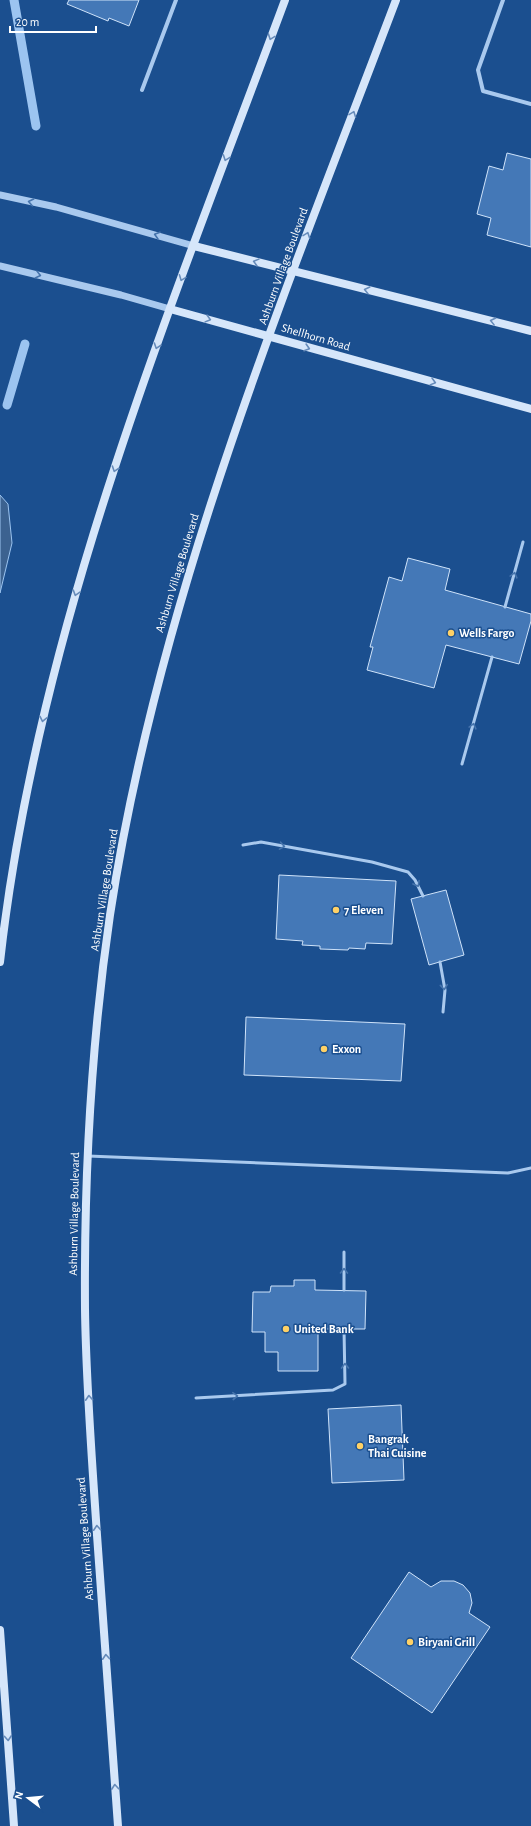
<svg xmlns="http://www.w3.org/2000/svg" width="531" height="1826" font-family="'Alegreya Sans',sans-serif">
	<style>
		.water { fill: #3c6290; stroke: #9cc4f0 }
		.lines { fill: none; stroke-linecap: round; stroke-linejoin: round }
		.stream { stroke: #9cc4f0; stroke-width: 9 }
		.building { fill: #4478b7; stroke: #cfe3fa }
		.service { stroke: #a9c9ee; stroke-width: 3 }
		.minor { stroke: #a9c9ee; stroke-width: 4 }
		.tertiary { stroke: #a9c9ee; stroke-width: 7 }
		.secondary { stroke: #d6e6fa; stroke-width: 8 }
		.oneway { stroke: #668bba }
		.oneway2 { stroke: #4674ac }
		.poi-dot { fill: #ffd166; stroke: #1b4f8f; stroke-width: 1.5 }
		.labels { text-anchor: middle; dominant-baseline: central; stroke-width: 3; stroke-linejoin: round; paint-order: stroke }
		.street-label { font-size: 12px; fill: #fff; stroke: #1b4f8f }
		.poi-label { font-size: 12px; font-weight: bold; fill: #fff; stroke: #1b4f8f; text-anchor: start }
	</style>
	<rect width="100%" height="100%" fill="#1b4f8f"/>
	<!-- water -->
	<polygon class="water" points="0,495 8,504 12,543 0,593"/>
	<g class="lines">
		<!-- stream -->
		<g class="stream">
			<polyline points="14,0 36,126"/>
			<polyline points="7,405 25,344"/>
		</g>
	</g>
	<!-- building -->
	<g class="building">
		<polygon points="69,0 139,0 129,26 109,18 108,21 67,4"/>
		<polygon points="507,153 531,159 531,247 487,235 491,218 477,214 489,166 503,170"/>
		<polygon points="408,558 450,569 445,590 531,614 531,621 519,664 446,645 434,688 367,670 373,647 370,647 389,577 402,581"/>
		<polygon points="279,875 396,881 392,944 366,943 365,949 349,948 348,950 320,949 320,946 302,945 303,941 276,939"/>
		<polygon points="446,890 464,955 429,965 411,899"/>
		<polygon points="246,1017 405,1024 401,1081 244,1075"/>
		<polygon points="294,1280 315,1280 315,1290 366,1291 365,1329 318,1329 318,1371 278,1371 278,1352 265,1352 265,1332 252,1332 253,1292 270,1292 271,1286 294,1286"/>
		<polygon points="401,1405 404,1480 332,1483 328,1409"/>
		<polygon points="409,1572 431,1587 441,1581 454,1581 463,1585 470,1593 472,1603 469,1613 490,1627 432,1713 351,1658"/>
	</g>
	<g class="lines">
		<!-- service -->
		<g class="service">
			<polyline points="505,607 523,542"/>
			<polyline points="462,764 492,657"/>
			<polyline points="243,845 261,842 372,862 408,872 415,880 423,896"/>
			<polyline points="440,962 445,990 443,1012"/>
			<polyline points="88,1156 508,1173 531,1168"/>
			<polyline points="344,1290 344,1252"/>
			<polyline points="196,1398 333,1390 345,1384 344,1329"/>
		</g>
		<!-- minor -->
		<g class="minor">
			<polyline points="503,0 478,70 483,91 531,104"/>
			<polyline points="142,90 176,0"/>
		</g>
		<!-- tertiary -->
		<g class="tertiary">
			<polyline points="0,195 56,207 194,246"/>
			<polyline points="0,266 121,295 170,309"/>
		</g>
		<!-- secondary -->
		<g class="secondary">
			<polyline points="194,246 531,331"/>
			<polyline points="170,309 531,409"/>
			<path d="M0 962C37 628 169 313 285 0"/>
			<polyline points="0,1630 14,1826"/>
			<path d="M118 1826C111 1729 104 1632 97 1535 92 1460 86 1384 85 1309 84 1177 91 1045 110 915 158 598 283 298 396 0"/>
		</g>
	</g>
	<!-- one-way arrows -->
	<defs><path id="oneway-chevron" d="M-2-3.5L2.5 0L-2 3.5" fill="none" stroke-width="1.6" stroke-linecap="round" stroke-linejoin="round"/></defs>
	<g class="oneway">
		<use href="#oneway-chevron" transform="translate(271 37) rotate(110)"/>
		<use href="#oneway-chevron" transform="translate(353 114) rotate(-69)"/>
		<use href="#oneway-chevron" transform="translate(226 158) rotate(110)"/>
		<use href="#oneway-chevron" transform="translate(307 235) rotate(-70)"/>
		<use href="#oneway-chevron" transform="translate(256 262) rotate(-165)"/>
		<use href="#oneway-chevron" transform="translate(182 278) rotate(111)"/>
		<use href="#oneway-chevron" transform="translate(367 290) rotate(-166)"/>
		<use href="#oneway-chevron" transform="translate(208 319) rotate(15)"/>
		<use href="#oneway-chevron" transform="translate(493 321) rotate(-166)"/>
		<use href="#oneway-chevron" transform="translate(157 346) rotate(109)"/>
		<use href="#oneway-chevron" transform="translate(307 348) rotate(17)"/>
		<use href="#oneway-chevron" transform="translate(433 382) rotate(15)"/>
		<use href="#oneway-chevron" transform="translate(115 469) rotate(109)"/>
		<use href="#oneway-chevron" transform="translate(76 593) rotate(107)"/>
		<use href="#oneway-chevron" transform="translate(43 719) rotate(102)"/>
		<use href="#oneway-chevron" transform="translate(89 1398) rotate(-93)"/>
		<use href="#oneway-chevron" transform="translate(97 1528) rotate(-94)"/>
		<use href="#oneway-chevron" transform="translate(106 1657) rotate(-94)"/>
		<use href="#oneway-chevron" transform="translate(8 1738) rotate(86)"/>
		<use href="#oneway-chevron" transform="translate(115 1787) rotate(-95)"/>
	</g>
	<g class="oneway2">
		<use href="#oneway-chevron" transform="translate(31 202) rotate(-168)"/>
		<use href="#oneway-chevron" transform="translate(157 235) rotate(-164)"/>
		<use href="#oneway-chevron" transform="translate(38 275) rotate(14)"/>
		<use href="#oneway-chevron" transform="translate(514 575) rotate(-75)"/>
		<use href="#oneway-chevron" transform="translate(473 726) rotate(-75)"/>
		<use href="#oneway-chevron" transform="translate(282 846) rotate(10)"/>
		<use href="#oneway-chevron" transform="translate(417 884) rotate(61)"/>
		<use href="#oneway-chevron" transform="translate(444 987) rotate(84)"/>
		<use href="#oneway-chevron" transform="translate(344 1271) rotate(-89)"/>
		<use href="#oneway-chevron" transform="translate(345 1366) rotate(-91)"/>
		<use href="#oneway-chevron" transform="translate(235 1396) rotate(-3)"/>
	</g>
	<!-- markers -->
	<g class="poi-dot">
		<circle cx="451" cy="633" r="4"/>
		<circle cx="336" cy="910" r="4"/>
		<circle cx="324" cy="1049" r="4"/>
		<circle cx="286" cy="1329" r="4"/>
		<circle cx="360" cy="1446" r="4"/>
		<circle cx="410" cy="1642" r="4"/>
	</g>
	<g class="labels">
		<!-- street labels -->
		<g class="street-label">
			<text transform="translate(283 266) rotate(-70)">Ashburn Village Boulevard</text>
			<text transform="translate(316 337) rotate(16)">Shellhorn Road</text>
			<text transform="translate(177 573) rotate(-73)">Ashburn Village Boulevard</text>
			<text transform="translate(104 890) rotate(-81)">Ashburn Village Boulevard</text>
			<text transform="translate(74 1214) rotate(-89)">Ashburn Village Boulevard</text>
			<text transform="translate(85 1539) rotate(-94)">Ashburn Village Boulevard</text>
		</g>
		<!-- poi labels -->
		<g class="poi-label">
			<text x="459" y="633">Wells Fargo</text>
			<text x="344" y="910">7 Eleven</text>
			<text x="332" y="1049">Exxon</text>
			<text x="294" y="1329">United Bank</text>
			<text x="368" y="1439">Bangrak<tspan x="368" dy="14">Thai Cuisine</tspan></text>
			<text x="418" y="1642">Biryani Grill</text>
		</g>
	</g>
	<!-- north arrow -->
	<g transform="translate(28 1798) rotate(286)" stroke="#1b4f8f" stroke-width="3" paint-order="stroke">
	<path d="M0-3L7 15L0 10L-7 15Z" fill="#ffffff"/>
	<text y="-6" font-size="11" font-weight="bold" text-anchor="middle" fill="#ffffff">N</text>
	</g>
	<!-- scale -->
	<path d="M10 26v6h86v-6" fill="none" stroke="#ffffff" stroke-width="2"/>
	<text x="16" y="26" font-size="12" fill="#ffffff" stroke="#1b4f8f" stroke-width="3" paint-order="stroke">20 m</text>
</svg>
